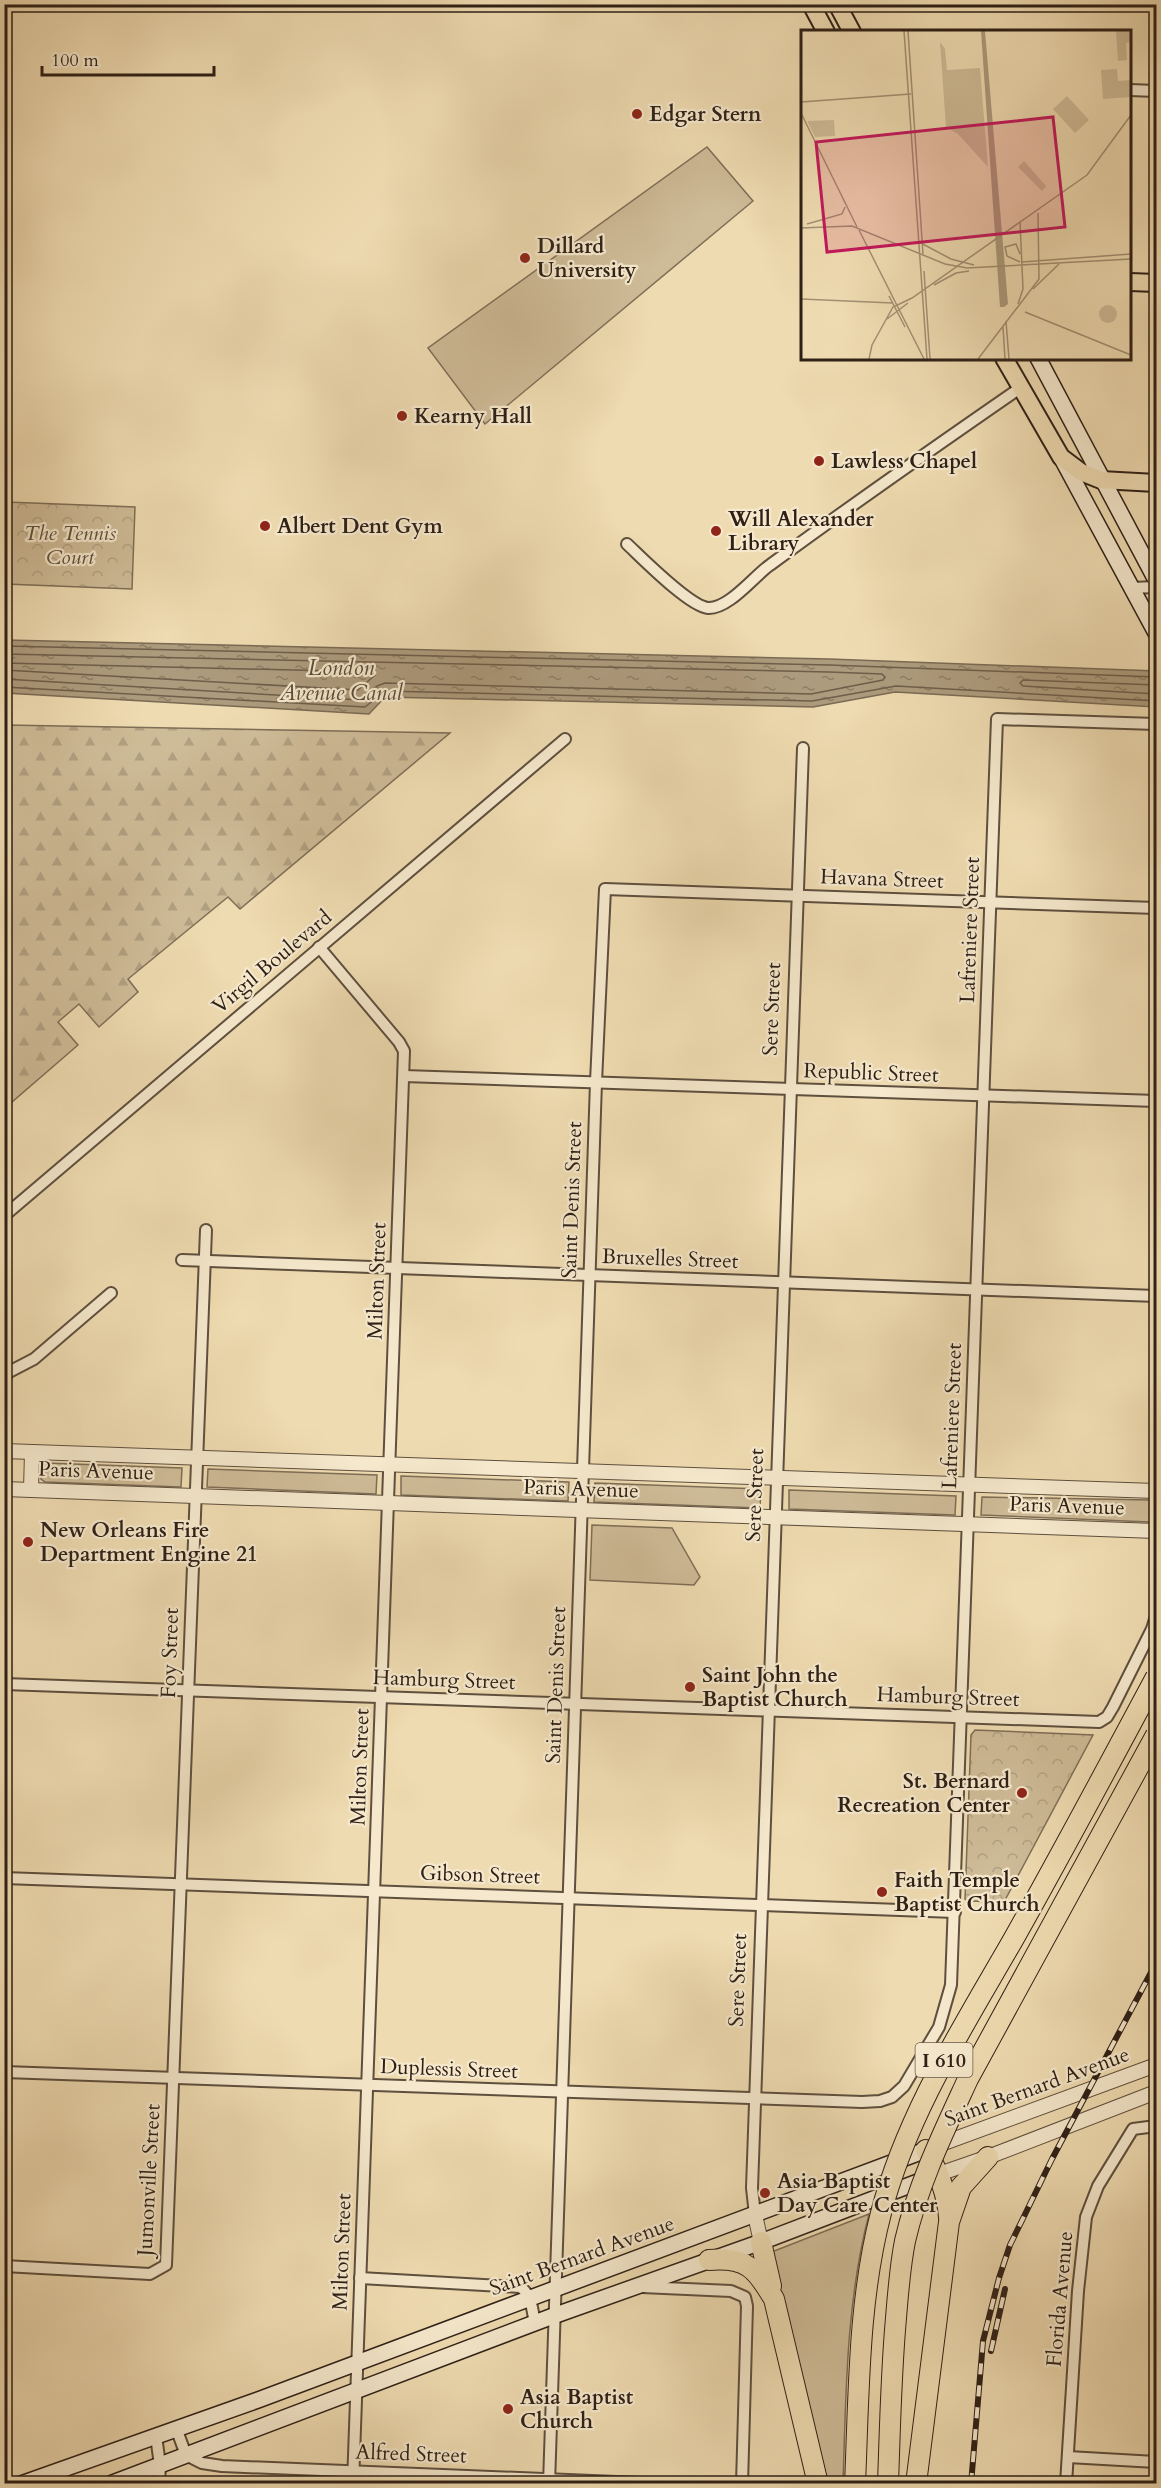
<svg xmlns="http://www.w3.org/2000/svg" width="1161" height="2488" font-family="Cardo,serif">
	<style>
		.grass { fill: #cebb97; stroke: #7e6e57; stroke-width: 1.5 }
		.forest { fill: url(#forest-firs); stroke: #7e6e57; stroke-width: 1.5 }
		.park { fill: url(#park-crowns); stroke: #7e6e57; stroke-width: 1.5 }
		.water { fill: url(#water-ripples); stroke: #7a6a54; stroke-width: 1.5 }
		.lines { fill: none; stroke-linecap: round; stroke-linejoin: round }
		.shore { stroke: #6e5e4a; stroke-width: 1.5 }
		.minor-casing { stroke: #5e4f3e; stroke-width: 14 }
		.tertiary-casing { stroke: #5e4f3e; stroke-width: 16 }
		.secondary-casing { stroke: #2e2017; stroke-width: 18 }
		.primary-casing { stroke: #2e2017; stroke-width: 20 }
		.motorway-casing { stroke: #2e2017; stroke-width: 22 }
		.minor { stroke: #f5e8cc; stroke-width: 10 }
		.tertiary { stroke: #f5e8cc; stroke-width: 14 }
		.secondary { stroke: #f5e8cc; stroke-width: 15 }
		.primary { stroke: #efdbb1; stroke-width: 16 }
		.motorway { stroke: #efdbb1; stroke-width: 20 }
		.rail-casing { stroke: #2e2017; stroke-width: 6 }
		.rail { stroke: #f5e8cc; stroke-width: 4; stroke-dasharray: 11; stroke-linecap: butt }
		.motorway-bridge-casing { stroke: #2e2017; stroke-width: 22; stroke-linecap: butt }
		.motorway-bridge { stroke: #efdbb1; stroke-width: 20 }
		.poi-dot { fill: #8f2418; stroke: #f5e8cc; stroke-width: 2 }
		.labels { text-anchor: middle; dominant-baseline: central; stroke-width: 4.5; stroke-linejoin: round; paint-order: stroke }
		.shield { fill: #f5e8cc; stroke: #6a5c4d; stroke-width: 1.5 }
		.shield-label { font-size: 20px; font-weight: bold; fill: #2e2017 }
		.poi-label { font-size: 21px; font-weight: bold; fill: #2e2017; stroke: #f5e8cc; text-anchor: start }
		.park-label { font-size: 21px; font-style: italic; fill: #5e4e3d; stroke: #f5e8cc }
		.street-label { font-size: 21px; fill: #2e2017; stroke: #f5e8cc }
		.water-label { font-size: 22px; font-style: italic; fill: #5a4b3b; stroke: #f5e8cc }
		.inset-road { fill: none; stroke: #a29073; stroke-width: 1.5 }
		.view { fill: #c2185b; fill-opacity: 0.15; stroke: #c2185b; stroke-width: 3 }
		.inset-edge { fill: none; stroke: #2e2017; stroke-width: 3 }
	</style>
	<defs>
		<pattern id="forest-firs" width="22" height="20" patternUnits="userSpaceOnUse" patternTransform="scale(1.5)"><rect width="22" height="20" fill="#cebb97"/><path d="M5 1l3.5 6h-7zM16 11l3.5 6h-7z" fill="#b1a081"/></pattern>
		<pattern id="park-crowns" width="20" height="18" patternUnits="userSpaceOnUse" patternTransform="scale(1.5)"><rect width="20" height="18" fill="#cebb97"/><path d="M2 6a3 3 0 1 1 6 0M12 15a3 3 0 1 1 6 0" fill="none" stroke="#b1a081"/></pattern>
		<pattern id="water-ripples" width="26" height="14" patternUnits="userSpaceOnUse" patternTransform="scale(1.5)"><rect width="26" height="14" fill="#ad9b7d"/><path d="M2 4q2-2 4 0t4 0M15 11q2-2 4 0t4 0" fill="none" stroke="#8d7e65"/></pattern>
	</defs>
	<rect width="100%" height="100%" fill="#efdbb1"/>
	<filter id="stains"><feTurbulence type="fractalNoise" baseFrequency=".00333" numOctaves="4"/><feColorMatrix values="0 0 0 0 .2 0 0 0 0 .09 0 0 0 0 .02 0 0 0 .5 -.17"/></filter>
	<radialGradient id="worn" r=".72"><stop offset=".6" stop-color="#630" stop-opacity="0"/><stop offset="1" stop-color="#630" stop-opacity=".3"/></radialGradient>
	<!-- grass -->
	<g class="grass">
		<polygon points="707,147 753,201 485,424 428,348"/>
		<polygon points="46,1463 182,1468 181,1487 45,1482 41,1479 41,1467"/>
		<polygon points="208,1469 377,1475 376,1494 207,1487"/>
		<polygon points="401,1476 569,1482 568,1501 401,1495"/>
		<polygon points="595,1483 761,1489 760,1508 594,1502"/>
		<polygon points="789,1490 956,1496 955,1515 789,1509"/>
		<polygon points="982,1497 1150,1500 1150,1522 981,1515"/>
		<polygon points="592,1525 672,1528 700,1577 694,1585 590,1580"/>
		<path d="M869 2214C846 2303 846 2393 843 2483H821L769 2253Z"/>
	</g>
	<!-- forest -->
	<polygon class="forest" points="5,725 450,733 240,909 228,897 128,979 138,992 99,1027 79,1004 58,1022 78,1045 5,1108"/>
	<!-- park -->
	<g class="park">
		<polygon points="6,502 135,507 132,589 5,584"/>
		<polygon points="975,1730 1093,1735 1004,1902 968,1901 965,1899 971,1735"/>
	</g>
	<!-- water -->
	<polygon class="water" points="5,640 829,659 1156,671 1156,707 895,692 813,707 385,697 369,714 5,693"/>
	<g class="lines">
		<!-- shore -->
		<g class="shore">
			<polyline points="4,646 829,665 1156,677"/>
			<polyline points="4,654 829,672 882,674 885,677 883,680 811,694 385,683 377,686 362,700 4,679"/>
			<polyline points="4,663 372,672 375,675 358,690 4,670"/>
			<polyline points="1156,685 1023,680 1020,683 1023,686 1156,694"/>
			<polyline points="4,687 365,707 385,691 812,701 896,686 1156,701"/>
		</g>
		<defs>
			<g id="minor">
				<polyline points="1130,90 1156,91"/>
				<path d="M627 544C642 558 689 606 708 608 729 609 754 576 770 565 853 504 936 446 1020 388"/>
				<polyline points="1131,588 1156,587"/>
				<polyline points="319,947 399,1042 404,1051 353,2484"/>
				<polyline points="404,1076 1156,1101"/>
				<polyline points="4,1216 565,739"/>
				<polyline points="182,1260 1156,1296"/>
				<polyline points="4,1383 7,1373 34,1359 111,1293"/>
				<polyline points="4,1684 1099,1722 1107,1717 1113,1707 1152,1629 1156,1616"/>
				<polyline points="4,1878 955,1912"/>
				<polyline points="4,2072 862,2102 880,2101 892,2097 904,2086 939,2027 951,1985 997,719 1156,724"/>
				<polyline points="755,2215 752,2188 803,748"/>
				<polyline points="4,2266 150,2274 166,2265 206,1230"/>
				<path d="M360 2278 520 2287C532 2294 532 2310 535 2323"/>
				<polyline points="642,2287 731,2291 745,2297 747,2306 742,2484"/>
				<polyline points="176,2428 186,2455 202,2463 222,2466 665,2484"/>
				<polyline points="156,2436 160,2465 159,2484"/>
				<polyline points="1068,2457 1156,2462"/>
				<polyline points="549,2484 596,1082 605,889 1156,908"/>
				<polyline points="1066,2484 1078,2291 1086,2217 1098,2186 1133,2129 1156,2126"/>
			</g>
			<g id="tertiary">
				<polyline points="4,1451 1156,1491"/>
				<polyline points="4,1489 1156,1531"/>
				<polyline points="31,1490 32,1452"/>
				<polyline points="933,2147 1156,2065"/>
				<polyline points="939,2174 988,2157 1156,2092"/>
				<polyline points="755,2215 761,2242"/>
			</g>
			<g id="secondary">
				<polyline points="1038,358 1156,580"/>
				<polyline points="1061,457 1156,633"/>
				<polyline points="21,2484 258,2400 926,2150"/>
				<polyline points="110,2484 553,2316 761,2242 931,2177"/>
			</g>
			<g id="primary">
				<polyline points="811,4 826,32"/>
				<polyline points="837,4 852,32"/>
				<polyline points="1130,282 1156,283"/>
				<polyline points="1004,358 1061,457 1081,472 1101,480 1156,483"/>
			</g>
			<g id="motorway">
				<path d="M926 2150C938 2172 947 2192 949 2217"/>
				<polyline points="761,2242 771,2286"/>
				<path d="M709 2260C747 2257 755 2268 774 2299L818 2484"/>
				<polyline points="916,2484 949,2222 961,2187 988,2157"/>
			</g>
		</defs>
		<!-- minor casing -->
		<use href="#minor" class="minor-casing"/>
		<!-- tertiary casing -->
		<use href="#tertiary" class="tertiary-casing"/>
		<!-- secondary casing -->
		<use href="#secondary" class="secondary-casing"/>
		<!-- primary casing -->
		<use href="#primary" class="primary-casing"/>
		<!-- motorway casing -->
		<use href="#motorway" class="motorway-casing"/>
		<!-- minor -->
		<use href="#minor" class="minor"/>
		<!-- tertiary -->
		<use href="#tertiary" class="tertiary"/>
		<!-- secondary -->
		<use href="#secondary" class="secondary"/>
		<!-- primary -->
		<use href="#primary" class="primary"/>
		<!-- motorway -->
		<use href="#motorway" class="motorway"/>
		<defs>
			<g id="rail">
				<polyline points="991,2351 1005,2289"/>
				<polyline points="971,2484 983,2341 999,2278 1010,2245 1052,2159 1156,1963"/>
			</g>
		</defs>
		<!-- rail casing -->
		<use href="#rail" class="rail-casing"/>
		<!-- rail -->
		<use href="#rail" class="rail"/>
		<defs>
			<g id="motorway-bridge">
				<path d="M855 2484C859 2394 858 2301 881 2213 907 2114 963 2027 1013 1940 1062 1853 1109 1765 1156 1677"/>
				<path d="M888 2484C890 2428 891 2373 896 2318 898 2293 900 2266 905 2241 918 2184 944 2131 968 2079L1156 1735"/>
			</g>
		</defs>
		<!-- motorway-bridge casing -->
		<use href="#motorway-bridge" class="motorway-bridge-casing"/>
		<!-- motorway-bridge -->
		<use href="#motorway-bridge" class="motorway-bridge"/>
	</g>
	<!-- markers -->
	<g class="poi-dot">
		<circle cx="637" cy="114" r="6"/>
		<circle cx="525" cy="258" r="6"/>
		<circle cx="402" cy="416" r="6"/>
		<circle cx="819" cy="461" r="6"/>
		<circle cx="265" cy="526" r="6"/>
		<circle cx="716" cy="531" r="6"/>
		<circle cx="28" cy="1542" r="6"/>
		<circle cx="690" cy="1687" r="6"/>
		<circle cx="1022" cy="1793" r="6"/>
		<circle cx="882" cy="1892" r="6"/>
		<circle cx="765" cy="2193" r="6"/>
		<circle cx="508" cy="2409" r="6"/>
	</g>
	<g class="labels">
		<!-- shield labels -->
		<rect class="shield" x="915.5" y="2043" width="57" height="34" rx="4.5"/>
		<g class="shield-label">
			<text x="944" y="2060">I 610</text>
		</g>
		<!-- poi labels -->
		<g class="poi-label">
			<text x="649" y="114">Edgar Stern</text>
			<text x="537" y="246">Dillard<tspan x="537" dy="24">University</tspan></text>
			<text x="414" y="416">Kearny Hall</text>
			<text x="831" y="461">Lawless Chapel</text>
			<text x="728" y="519">Will Alexander<tspan x="728" dy="24">Library</tspan></text>
			<text x="277" y="526">Albert Dent Gym</text>
			<text x="40" y="1530">New Orleans Fire<tspan x="40" dy="24">Department Engine 21</tspan></text>
			<text x="702" y="1675">Saint John the<tspan x="702" dy="24">Baptist Church</tspan></text>
			<text x="1010" y="1781" text-anchor="end">St. Bernard<tspan x="1010" dy="24">Recreation Center</tspan></text>
			<text x="894" y="1880">Faith Temple<tspan x="894" dy="24">Baptist Church</tspan></text>
			<text x="777" y="2181">Asia Baptist<tspan x="777" dy="24">Day Care Center</tspan></text>
			<text x="520" y="2397">Asia Baptist<tspan x="520" dy="24">Church</tspan></text>
		</g>
		<!-- park labels -->
		<g class="park-label">
			<text x="70" y="533">The Tennis<tspan x="70" dy="24">Court</tspan></text>
		</g>
		<!-- street labels -->
		<g class="street-label">
			<text transform="translate(882 879) rotate(2)">Havana Street</text>
			<text transform="translate(970 930) rotate(-88)">Lafreniere Street</text>
			<text transform="translate(272 962) rotate(-40)">Virgil Boulevard</text>
			<text transform="translate(772 1009) rotate(-88)">Sere Street</text>
			<text transform="translate(871 1073) rotate(2)">Republic Street</text>
			<text transform="translate(572 1200) rotate(-88)">Saint Denis Street</text>
			<text transform="translate(670 1259) rotate(2)">Bruxelles Street</text>
			<text transform="translate(377 1281) rotate(-88)">Milton Street</text>
			<text transform="translate(952 1416) rotate(-88)">Lafreniere Street</text>
			<text transform="translate(96 1471) rotate(2)">Paris Avenue</text>
			<text transform="translate(581 1489) rotate(2)">Paris Avenue</text>
			<text transform="translate(755 1495) rotate(-88)">Sere Street</text>
			<text transform="translate(1067 1506) rotate(2)">Paris Avenue</text>
			<text transform="translate(170 1653) rotate(-88)">Foy Street</text>
			<text transform="translate(444 1680) rotate(2)">Hamburg Street</text>
			<text transform="translate(556 1685) rotate(-88)">Saint Denis Street</text>
			<text transform="translate(948 1697) rotate(2)">Hamburg Street</text>
			<text transform="translate(360 1767) rotate(-88)">Milton Street</text>
			<text transform="translate(480 1875) rotate(2)">Gibson Street</text>
			<text transform="translate(738 1980) rotate(-88)">Sere Street</text>
			<text transform="translate(449 2069) rotate(2)">Duplessis Street</text>
			<text transform="translate(1037 2087) rotate(-20)">Saint Bernard Avenue</text>
			<text transform="translate(149 2180) rotate(-87)">Jumonville Street</text>
			<text transform="translate(342 2252) rotate(-88)">Milton Street</text>
			<text transform="translate(582 2256) rotate(-20)">Saint Bernard Avenue</text>
			<text transform="translate(1060 2299) rotate(-85)">Florida Avenue</text>
			<text transform="translate(411 2454) rotate(2)">Alfred Street</text>
		</g>
		<!-- water labels -->
		<g class="water-label">
			<text x="341" y="668">London<tspan x="341" dy="25">Avenue Canal</tspan></text>
		</g>
	</g>
	<!-- overview -->
	<g transform="translate(801 30)">
		<rect width="330" height="330" fill="#efdbb1"/>
		<path d="M33 90 34 106 14 107 6 91ZM223 131 245 156 241 161 217 137Z" fill="#cebb97"/>
		<path d="M139 12 144 19 146 40 179 38 187 137 157 104 145 97Z" fill="#cebb97"/>
		<path d="M315 1H330V12L325 13 326 30 317 31ZM316 39 317 51 330 50V67L302 69 300 40ZM266 66 288 90 274 103 252 79Z" fill="#cebb97"/>
		<path d="M298 284a9 9 0 1 1 18 0a9 9 0 1 1-18 0Z" fill="#cebb97"/>
		<path d="M180 1H184L207 274 203 277H199Z" fill="#ad9b7d"/>
		<path class="inset-road" d="M103 1 126 329M107 1 122 224M0 72 110 64M0 83 56 197M6 194 41 184 44 177M0 198 51 196 144 234 166 238 330 229M58 200 123 329M118 212 150 229 173 235M219 232 206 226 204 217 215 214 219 224M221 232 330 224M123 241 129 329M133 255 155 243 168 241M232 259 258 234M88 266 104 297M0 269 92 273M217 274 222 259 219 192M224 282 330 325M86 289 107 273M205 291 208 329M202 297 204 329M68 329 71 315 92 277 111 268 286 145 330 85M177 329 238 249 237 183"/>
		<path class="view" d="M252 87 264 197 26 222 15 112Z"/>
		<rect width="330" height="330" class="inset-edge"/>
	</g>
	<!-- margin -->
	<rect width="1161" height="2488" fill="none" stroke="#efdbb1" stroke-width="24"/>
	<rect x="6" y="6" width="1149" height="2476" fill="none" stroke="#2e2017" stroke-width="3"/>
	<rect x="12" y="12" width="1137" height="2464" fill="none" stroke="#2e2017" stroke-width="1.5"/>
	<!-- scale -->
	<path d="M42 66v9h172v-9" fill="none" stroke="#2e2017" stroke-width="3"/>
	<text x="51" y="66" font-size="18" fill="#2e2017" stroke="#f5e8cc" stroke-width="4.5" paint-order="stroke">100 m</text>
	<rect width="100%" height="100%" filter="url(#stains)"/>
	<rect width="100%" height="100%" fill="url(#worn)"/>
</svg>
